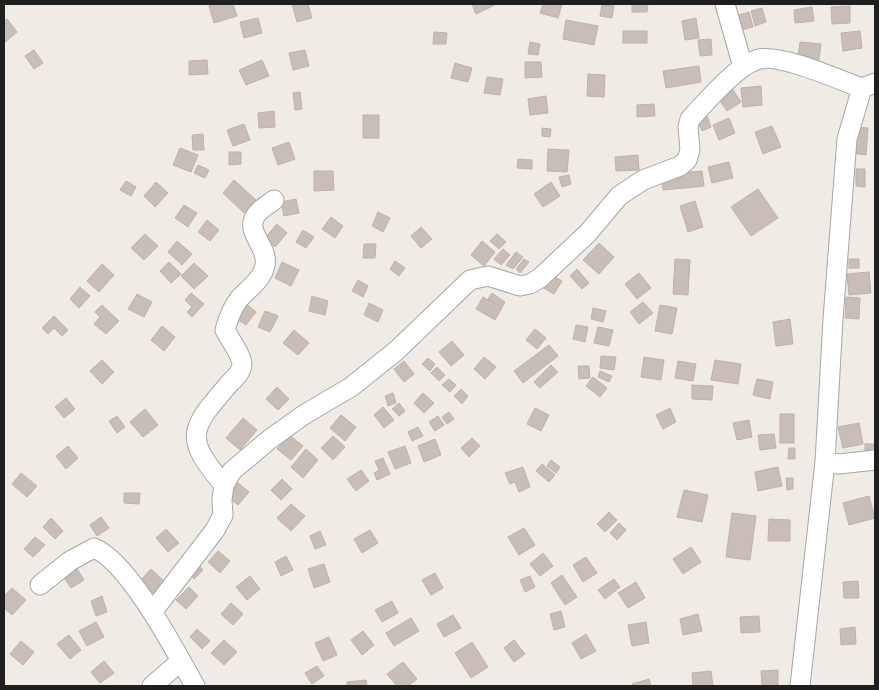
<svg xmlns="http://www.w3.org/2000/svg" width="879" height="690" font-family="'Open Sans',sans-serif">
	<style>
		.building { fill: #c8bdb7; stroke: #c2b1a6 }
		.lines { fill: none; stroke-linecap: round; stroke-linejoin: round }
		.minor-casing { stroke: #a6a6a6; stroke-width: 21 }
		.minor { stroke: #fff; stroke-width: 19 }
	</style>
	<rect width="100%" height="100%" fill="#f0ebe4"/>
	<!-- building -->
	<g class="building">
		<polygon points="214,4 233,4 237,16 214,23 209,6"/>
		<polygon points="292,4 308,4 312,18 297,22"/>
		<polygon points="472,4 495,4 495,5 476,14"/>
		<polygon points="543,4 562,4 558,18 540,13"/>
		<polygon points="632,4 648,4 647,12 632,12"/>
		<polygon points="602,5 614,6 612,18 600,16"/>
		<polygon points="850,6 850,23 832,24 831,7"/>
		<polygon points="812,7 814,21 795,23 794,10"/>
		<polygon points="762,8 766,22 755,26 751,11"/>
		<polygon points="749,12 753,27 737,31 733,17"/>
		<polygon points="258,18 262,33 244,38 240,22"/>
		<polygon points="696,18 699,38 685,40 682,21"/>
		<polygon points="7,19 17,32 4,43 4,21"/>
		<polygon points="566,20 598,26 594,45 563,39"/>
		<rect x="623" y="31" width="24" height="12"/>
		<polygon points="860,31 862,48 843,51 841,33"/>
		<polygon points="434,32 447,33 446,44 433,44"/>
		<polygon points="711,39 712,55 700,56 698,40"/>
		<polygon points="530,42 540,44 538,55 528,54"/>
		<polygon points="800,42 821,44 818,66 797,64"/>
		<polygon points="34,50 43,63 34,69 25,56"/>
		<polygon points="305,50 309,66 293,70 289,53"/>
		<polygon points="207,60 208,74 189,75 189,61"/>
		<polygon points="262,60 269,76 246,85 239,70"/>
		<polygon points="525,62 541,62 542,77 525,78"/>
		<polygon points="455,63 472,68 468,82 451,78"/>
		<polygon points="699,66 701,82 666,88 663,71"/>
		<polygon points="588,74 605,75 604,97 587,96"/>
		<polygon points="487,77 503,79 500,95 484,93"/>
		<polygon points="761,86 762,105 743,107 741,88"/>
		<polygon points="731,87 741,102 727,111 717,96"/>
		<polygon points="300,92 302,109 295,110 293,93"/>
		<polygon points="546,96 548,113 530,115 528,99"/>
		<polygon points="654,104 655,116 637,117 637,105"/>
		<polygon points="274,111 275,127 259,128 258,113"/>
		<rect x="363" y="115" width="16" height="23"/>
		<polygon points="707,116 711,127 702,131 697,119"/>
		<polygon points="729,118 735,133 719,140 713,125"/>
		<polygon points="244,124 250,140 233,146 227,130"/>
		<polygon points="772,126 781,147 763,154 755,132"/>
		<polygon points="855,127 868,128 866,155 852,153"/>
		<polygon points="542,128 551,129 550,137 542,136"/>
		<polygon points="203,134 204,150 193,150 192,135"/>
		<polygon points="289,142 295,159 278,165 272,148"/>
		<polygon points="180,148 198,155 191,172 173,165"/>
		<polygon points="548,149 569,150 567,172 547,171"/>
		<polygon points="229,152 241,152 241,164 229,165"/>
		<polygon points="638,155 639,170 616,171 615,157"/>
		<polygon points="518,159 532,160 532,169 517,168"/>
		<polygon points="729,162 733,178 712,183 708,167"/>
		<polygon points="198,165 209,170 205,178 194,173"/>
		<polygon points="856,169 865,169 865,187 856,186"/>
		<polygon points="314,171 333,171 334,190 314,191"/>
		<polygon points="702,171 704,186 663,190 661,175"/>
		<polygon points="569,175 571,184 562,187 559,177"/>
		<polygon points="234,180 256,200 244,213 223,193"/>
		<polygon points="126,181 136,187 131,196 120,190"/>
		<polygon points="156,182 168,193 155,207 144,196"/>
		<polygon points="551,182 560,196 543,207 534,194"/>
		<polygon points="758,189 778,218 751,236 731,207"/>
		<polygon points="296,199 299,213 284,216 281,202"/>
		<polygon points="695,201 703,227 688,232 680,206"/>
		<polygon points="184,205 197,213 188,227 175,218"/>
		<polygon points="378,212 390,218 383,232 372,226"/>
		<polygon points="331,217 343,226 335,238 322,229"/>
		<polygon points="207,220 219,230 210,241 198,232"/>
		<polygon points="277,224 287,233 275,247 265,238"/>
		<polygon points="421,227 432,239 421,248 411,236"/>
		<polygon points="303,230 314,237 306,248 296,242"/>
		<polygon points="145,234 158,246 144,260 131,248"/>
		<polygon points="497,234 506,242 499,249 490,241"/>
		<polygon points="177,241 192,254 182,265 168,252"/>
		<polygon points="482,241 495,252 484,266 471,255"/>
		<polygon points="599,243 614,257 599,274 583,260"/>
		<polygon points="364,244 376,244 375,258 363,258"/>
		<polygon points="503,249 510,255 501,265 494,259"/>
		<polygon points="516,252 523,257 513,269 506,265"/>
		<polygon points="524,259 529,262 520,273 516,269"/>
		<polygon points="675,259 690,260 688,295 673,294"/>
		<rect x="849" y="259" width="10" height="9"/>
		<polygon points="395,261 405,268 399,276 390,269"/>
		<polygon points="169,262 181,274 171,283 160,271"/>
		<polygon points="282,262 299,270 291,286 275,278"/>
		<polygon points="194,263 208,276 194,289 181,276"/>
		<polygon points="102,264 114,275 99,292 87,281"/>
		<polygon points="577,269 589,283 582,289 570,276"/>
		<polygon points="869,272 871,293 849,295 847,274"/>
		<polygon points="547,273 562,281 554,294 540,286"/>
		<polygon points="639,273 651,288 637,299 625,284"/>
		<polygon points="358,280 368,286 363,297 352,291"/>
		<polygon points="80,287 90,296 79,308 70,299"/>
		<polygon points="191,293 204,304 192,317 187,312 192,307 185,300"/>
		<polygon points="492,293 505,302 502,307 488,299"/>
		<polygon points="137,294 152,302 144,317 128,309"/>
		<polygon points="312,296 328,301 325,315 309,311"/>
		<polygon points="483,297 502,308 495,320 476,309"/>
		<polygon points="846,297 860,298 859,319 845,318"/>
		<polygon points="643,302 653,313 639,324 630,312"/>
		<polygon points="245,303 256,312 246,325 234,317"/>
		<polygon points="369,303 383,310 378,322 364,315"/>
		<polygon points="102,305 119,321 106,334 94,324 100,317 95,312"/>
		<polygon points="660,305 677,308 672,334 655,331"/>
		<polygon points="593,308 606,311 603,322 591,319"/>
		<polygon points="265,311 278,316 270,332 258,327"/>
		<polygon points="54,316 68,330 62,336 54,328 48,334 42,328"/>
		<polygon points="790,319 793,344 776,346 773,322"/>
		<polygon points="576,325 588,327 585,342 573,339"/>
		<polygon points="162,326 175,337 164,351 151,340"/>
		<polygon points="598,327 613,330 609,346 594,343"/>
		<polygon points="535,329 546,338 537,349 526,340"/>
		<polygon points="294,330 309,343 298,355 283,343"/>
		<polygon points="452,341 464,355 451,366 439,352"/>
		<polygon points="549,345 558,356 523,383 514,371"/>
		<polygon points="601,356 616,357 614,370 600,368"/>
		<polygon points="484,357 496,367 485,379 474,369"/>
		<polygon points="644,357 664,360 661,380 641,377"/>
		<polygon points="428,358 435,364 430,371 422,364"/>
		<polygon points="102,360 114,372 102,384 90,371"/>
		<polygon points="715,360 741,364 738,384 711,380"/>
		<polygon points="404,361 414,374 404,382 394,369"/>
		<polygon points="678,361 696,364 693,381 675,378"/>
		<polygon points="551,365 558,372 540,388 534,382"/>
		<polygon points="578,366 589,366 590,378 579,379"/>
		<polygon points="437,367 445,375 439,381 431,373"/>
		<polygon points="600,371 612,376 609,382 598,377"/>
		<polygon points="593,377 607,388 600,397 586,386"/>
		<polygon points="449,379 456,385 450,392 442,385"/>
		<polygon points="757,379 773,382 770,399 753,395"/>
		<polygon points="692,385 713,386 712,400 692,399"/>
		<polygon points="277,387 289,399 278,410 266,399"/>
		<polygon points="461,389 468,396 462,404 454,396"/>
		<polygon points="393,393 396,403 388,406 385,396"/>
		<polygon points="423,393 434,403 424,413 414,403"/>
		<polygon points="66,398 75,409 64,418 55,407"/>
		<polygon points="399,403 405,411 399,416 392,409"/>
		<polygon points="383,407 394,420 384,428 374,415"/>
		<polygon points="535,408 549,415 541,431 527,424"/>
		<polygon points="670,408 676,422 663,429 656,415"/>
		<polygon points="145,409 158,425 143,437 130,422"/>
		<polygon points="449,412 454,419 447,424 442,417"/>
		<rect x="780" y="414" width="14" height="29"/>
		<polygon points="341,415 356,427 345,441 330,428"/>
		<polygon points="117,416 125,427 117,433 109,421"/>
		<polygon points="438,416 444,425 435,431 429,422"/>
		<polygon points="243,418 257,430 240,450 226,438"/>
		<polygon points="749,420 752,437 737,440 733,423"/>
		<polygon points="859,423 863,444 843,448 838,427"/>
		<polygon points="418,427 423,436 412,441 408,432"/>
		<polygon points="774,434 776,448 760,450 758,435"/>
		<polygon points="289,435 303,446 291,460 277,449"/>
		<polygon points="333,436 345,447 333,460 321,448"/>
		<polygon points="472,438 480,446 469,457 461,448"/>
		<polygon points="435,439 441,455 424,462 418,446"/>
		<rect x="865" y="444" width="10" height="9"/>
		<polygon points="68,446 78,458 66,469 56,456"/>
		<polygon points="405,446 411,463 395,469 388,452"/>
		<polygon points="789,448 795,448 795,459 788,459"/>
		<polygon points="306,449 318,460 303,478 291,467"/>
		<polygon points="383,458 390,474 377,480 374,473 379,470 375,461"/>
		<polygon points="551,460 560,467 556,473 547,466"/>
		<polygon points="542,464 555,475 549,482 536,471"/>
		<polygon points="523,467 530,487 519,492 515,482 510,484 505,473"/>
		<polygon points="778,467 782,486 758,491 755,472"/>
		<polygon points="361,470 369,481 356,491 347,479"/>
		<polygon points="21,473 37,486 27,497 12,484"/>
		<polygon points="786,478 793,478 793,489 787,490"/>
		<polygon points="282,479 292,489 281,500 271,490"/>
		<polygon points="237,482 249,492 238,505 226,495"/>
		<polygon points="684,490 708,495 702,522 677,517"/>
		<polygon points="124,493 140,493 139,504 124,503"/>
		<polygon points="869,496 875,518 849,525 843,503"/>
		<polygon points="291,504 305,516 291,531 277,518"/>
		<polygon points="609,512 617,520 605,532 597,524"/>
		<polygon points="732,513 756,516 750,560 726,557"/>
		<polygon points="101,517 109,528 97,536 90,525"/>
		<polygon points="51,518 63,531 55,539 43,527"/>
		<polygon points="769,519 790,520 790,541 768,541"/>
		<polygon points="619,523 626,530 617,540 610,533"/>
		<polygon points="524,528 535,545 519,555 508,537"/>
		<polygon points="166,529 179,543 168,552 156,538"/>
		<polygon points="370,530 378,543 362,553 354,539"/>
		<polygon points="320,531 326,545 315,549 310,536"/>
		<polygon points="35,537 45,545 33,557 24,549"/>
		<polygon points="691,547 701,562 683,574 673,559"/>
		<polygon points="218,551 230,561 220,573 208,562"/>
		<polygon points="543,553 553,566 540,576 530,564"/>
		<polygon points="286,556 293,570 281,576 275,562"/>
		<polygon points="586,557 597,573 583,582 573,565"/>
		<polygon points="195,561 203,570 194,579 185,570"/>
		<polygon points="324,564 330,582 314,588 308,569"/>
		<polygon points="75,566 84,580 71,588 62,575"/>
		<polygon points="151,569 165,582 154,594 140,581"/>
		<polygon points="435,573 443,588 431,595 422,580"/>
		<polygon points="562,575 577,597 565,605 551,583"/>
		<polygon points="250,576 260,589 247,600 236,587"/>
		<polygon points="530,576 535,587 525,592 520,580"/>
		<polygon points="614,579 620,587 605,599 598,590"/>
		<polygon points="858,581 859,598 844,598 843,582"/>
		<polygon points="636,582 645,598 628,608 618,593"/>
		<polygon points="189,587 198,596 186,609 176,600"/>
		<polygon points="12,588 26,600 12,615 4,608 4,596"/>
		<polygon points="102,596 107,612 96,616 91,601"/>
		<polygon points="392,601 398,613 382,622 375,610"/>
		<polygon points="231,603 243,614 233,625 221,614"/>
		<polygon points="561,611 565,627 554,630 550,614"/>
		<polygon points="698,614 702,631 683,635 680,619"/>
		<polygon points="453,615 461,628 444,637 437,624"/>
		<polygon points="759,616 760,632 741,633 740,617"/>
		<polygon points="411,618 419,631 394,646 386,633"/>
		<polygon points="96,622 104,637 87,646 79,631"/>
		<polygon points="646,622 649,643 632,646 628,625"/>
		<polygon points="855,627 856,644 841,645 840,629"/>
		<polygon points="197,629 210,641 202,649 190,637"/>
		<polygon points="363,631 374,645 362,655 351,640"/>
		<polygon points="586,634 596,651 581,659 572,643"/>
		<polygon points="69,635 81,650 70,659 57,644"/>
		<polygon points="329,637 337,655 323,661 315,643"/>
		<polygon points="224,640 237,652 224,665 211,653"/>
		<polygon points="514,640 525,654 514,662 504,648"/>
		<polygon points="21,641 34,652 23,665 10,654"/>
		<polygon points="472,642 488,667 471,678 455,653"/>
		<polygon points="104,661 114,673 100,683 91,672"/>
		<polygon points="403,662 417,679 408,686 397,686 387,674"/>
		<polygon points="317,666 324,676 312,684 305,673"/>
		<polygon points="778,670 778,686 762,686 761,671"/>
		<polygon points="711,671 713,686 693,686 692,673"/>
		<polygon points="649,679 651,686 633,686 632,684"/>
		<polygon points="366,680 367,686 347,686 347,682"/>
	</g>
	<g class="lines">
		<defs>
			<g id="minor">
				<polyline points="725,4 743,67"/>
				<polyline points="825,462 839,464 875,460"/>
				<path d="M224 485C183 437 190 429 229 384 234 379 241 373 242 365 242 355 230 340 225 330 228 319 232 308 239 299 248 289 263 279 265 265 269 247 244 232 256 215 260 209 269 204 274 200"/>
				<path d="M40 585 70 561 94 548C129 562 176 652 195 686"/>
				<path d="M153 611 215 530 223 515 222 500 224 485 232 471 270 439 305 414 351 387 396 351 470 280 488 276 520 286 530 284 540 278 588 233 619 196 643 180 680 166 687 160 690 150 688 127 690 119C706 102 737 65 759 59 782 54 839 80 862 88"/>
				<polyline points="152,686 181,661"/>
				<polyline points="800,686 825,462 833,319 847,139 862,88 875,83"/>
			</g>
		</defs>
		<!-- minor casing -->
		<use href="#minor" class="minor-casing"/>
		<!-- minor -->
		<use href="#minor" class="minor"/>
	</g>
	<!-- border -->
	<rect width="879" height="690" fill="none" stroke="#1f1f1f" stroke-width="10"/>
</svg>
